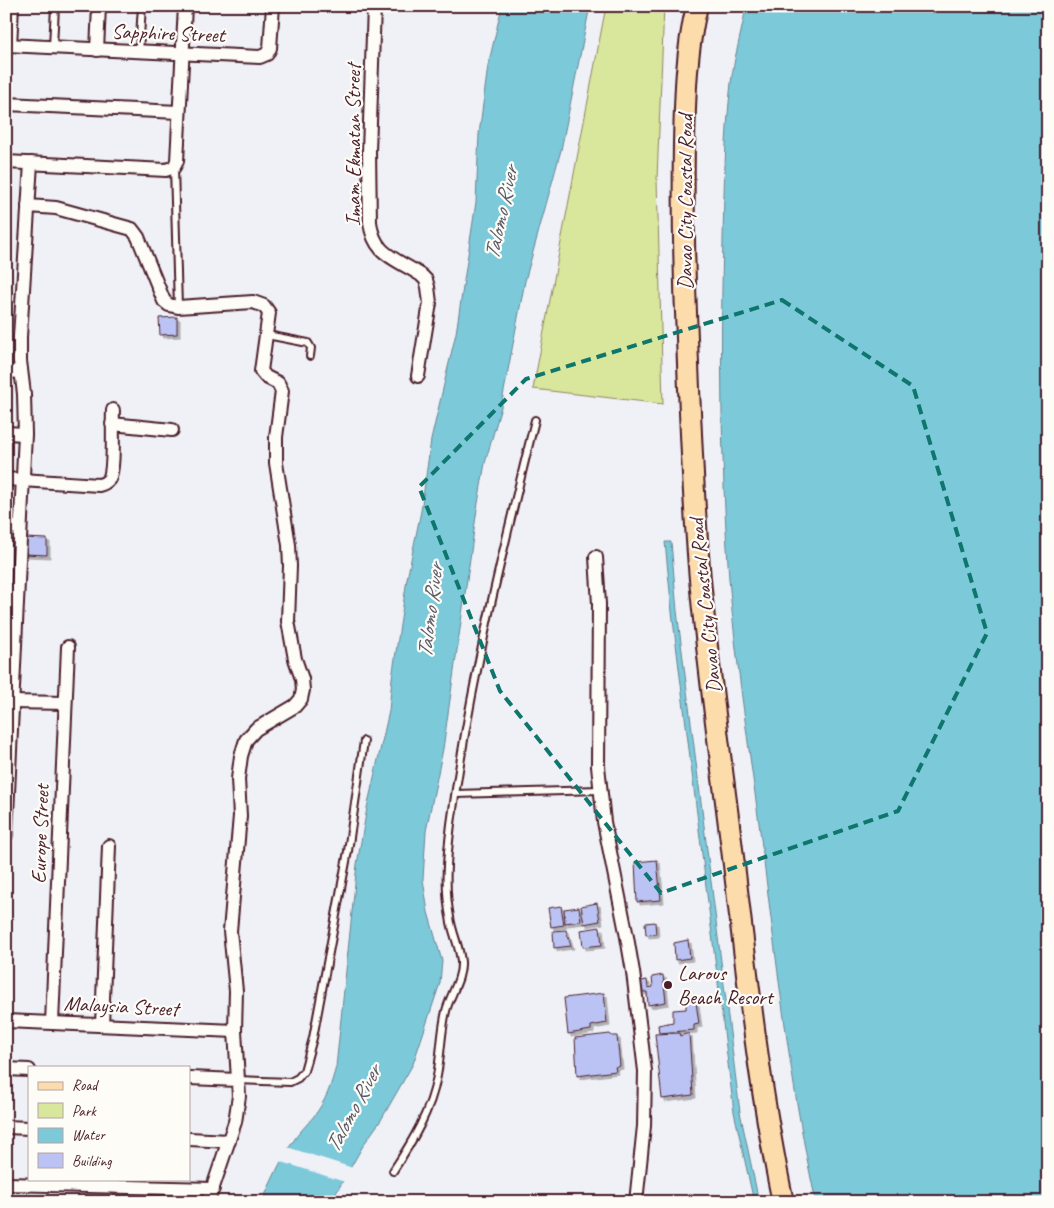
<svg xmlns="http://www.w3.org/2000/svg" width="1054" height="1208" font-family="Caveat,sans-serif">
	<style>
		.green { fill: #d8e79b; stroke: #918363 }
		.water { fill: #7cc9da; stroke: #688594 }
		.pier { fill: #f0f1f6 }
		.building { fill: #bac3f4; stroke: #4a1f2b; filter: url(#shadow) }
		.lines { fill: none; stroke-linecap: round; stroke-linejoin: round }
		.service-casing { stroke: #4a1f2b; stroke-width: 10 }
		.minor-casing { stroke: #4a1f2b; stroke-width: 16 }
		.primary-casing { stroke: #4a1f2b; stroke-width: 24 }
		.service { stroke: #fdfcf7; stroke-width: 6 }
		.minor { stroke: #fdfcf7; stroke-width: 12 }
		.primary { stroke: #fddcac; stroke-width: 20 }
		.marked { fill: none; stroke: #0f766e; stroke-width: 4; stroke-dasharray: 10 6; stroke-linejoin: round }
		.poi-dot { fill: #4a1f2b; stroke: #fdfcf7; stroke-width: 2 }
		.labels { text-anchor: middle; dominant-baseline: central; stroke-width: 4.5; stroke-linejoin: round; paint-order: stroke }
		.street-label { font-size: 21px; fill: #4a1f2b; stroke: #fdfcf7 }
		.poi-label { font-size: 21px; fill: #4a1f2b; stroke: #fdfcf7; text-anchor: start }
		.water-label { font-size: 22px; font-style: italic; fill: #5c5a68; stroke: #fdfcf7 }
	</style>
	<defs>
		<filter id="shadow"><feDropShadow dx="3" dy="3" stdDeviation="0" flood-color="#0004"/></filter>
	</defs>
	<rect width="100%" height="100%" fill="#f0f1f6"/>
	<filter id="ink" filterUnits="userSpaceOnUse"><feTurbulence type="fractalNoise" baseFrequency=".02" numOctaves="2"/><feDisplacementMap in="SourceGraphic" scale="10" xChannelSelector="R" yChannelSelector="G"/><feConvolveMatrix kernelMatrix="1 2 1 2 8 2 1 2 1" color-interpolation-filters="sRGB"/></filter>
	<g filter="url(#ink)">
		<!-- green -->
		<polygon class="green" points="606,6 664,6 657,179 663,404 533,389"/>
		<!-- water -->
		<g class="water">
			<path d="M502 6H590L561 150 525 281 501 407 485 463 477 509 443 749 426 831 423 879 428 912 442 961 440 983 413 1064 381 1120 364 1144 331 1202H262C271 1182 280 1161 292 1143 298 1133 307 1125 314 1116 326 1101 331 1085 336 1067L357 864 367 808 389 711 392 678 407 579 421 511 431 440 456 333 476 202 479 134 488 66Z"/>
			<path d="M746 6H1048V1202H816C789 1080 776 955 760 831 749 747 736 663 729 579 721 466 720 353 723 240 724 188 725 135 731 83 734 57 742 32 746 6Z"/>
			<polygon points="665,542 671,542 677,611 740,1112 759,1202 754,1202 734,1112 672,612"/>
		</g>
		<!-- pier -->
		<polygon class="pier" points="287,1147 353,1168 345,1182 279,1161"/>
		<!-- building -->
		<g class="building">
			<polygon points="177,317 177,334 160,335 159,318"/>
			<polygon points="25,538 47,539 47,555 24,554"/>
			<polygon points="657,860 661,900 637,902 635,862"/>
			<polygon points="597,903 600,921 584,924 581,906"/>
			<polygon points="561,906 564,925 551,927 548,908"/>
			<polygon points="579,907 581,921 565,923 564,909"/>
			<polygon points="655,922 656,934 646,935 645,923"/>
			<polygon points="600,927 602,945 583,947 581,930"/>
			<polygon points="566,930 571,946 554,948 553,931"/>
			<polygon points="688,940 690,958 675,960 674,943"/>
			<polygon points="663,975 666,1002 648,1005 647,992 642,992 641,981 647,980 648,988 653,987 652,977"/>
			<polygon points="604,993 607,1023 591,1026 591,1030 568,1034 564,998"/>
			<polygon points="695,995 699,1024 694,1025 694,1030 659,1033 658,1025 673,1022 673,1010 686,1009 686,1000 688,1000 688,996"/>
			<polygon points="679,1033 680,1036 689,1033 693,1095 662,1099 655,1034"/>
			<polygon points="610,1034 612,1036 617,1036 620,1066 615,1067 616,1071 577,1076 575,1038"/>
		</g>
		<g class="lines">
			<defs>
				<g id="service">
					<polyline points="13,46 15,6"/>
					<polyline points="53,47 55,6"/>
					<polyline points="139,52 142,6"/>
					<polyline points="174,167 178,307"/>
					<polyline points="267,335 308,343 311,348 310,356"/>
					<polyline points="456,794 600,790"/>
					<polyline points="238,1080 290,1082 298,1078 304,1071 313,1038 348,851 364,741"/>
					<path d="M393 1171C412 1142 431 1111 437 1076 441 1054 441 1032 446 1011 450 995 462 979 461 962 460 947 452 933 450 917 444 886 447 856 451 824 469 688 502 553 535 420"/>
				</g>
				<g id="minor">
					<path d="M374 6 369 151 370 222C374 256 396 258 421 275L426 280 428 287 430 303 418 376"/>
					<polyline points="6,45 260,57 267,54 270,48 273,6"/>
					<polyline points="97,50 99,6"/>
					<polyline points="6,104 179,112"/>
					<polyline points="6,162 166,170 174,167 177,161 185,6"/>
					<polyline points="28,206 56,208 132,229 138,237 164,301 169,305 178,307 253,302 264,306 269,313 261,371 266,377 278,383 282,391 276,437 276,463 289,545 290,566 288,621 295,659 302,679 303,690 301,699 295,706 256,729 246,740 241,756 238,779 240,816 230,931 236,991 235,1031 239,1096 235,1122 208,1202"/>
					<polyline points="6,371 21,372"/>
					<polyline points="112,424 172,430"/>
					<polyline points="6,433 25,434"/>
					<path d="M6 479 99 485C103 484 106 483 109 479 115 469 112 424 113 410"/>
					<polyline points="6,527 20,527"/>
					<polyline points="596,557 599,604 598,766 604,822 627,937 633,972 645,1071 644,1126 636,1202"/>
					<polyline points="12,702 65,703"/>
					<polyline points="6,835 25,434 24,394 20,361 20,337 31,163"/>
					<polyline points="6,1021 235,1031"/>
					<polyline points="52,1023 68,647"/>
					<polyline points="102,1025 109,846"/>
					<polyline points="6,1069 29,1070"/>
					<polyline points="189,1078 238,1080"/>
					<polyline points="6,1127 29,1128"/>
					<polyline points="189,1139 229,1141"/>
					<polyline points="6,1184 213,1189"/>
				</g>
				<path id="primary" d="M697 6C686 51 685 98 684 144 683 209 684 273 687 338 690 418 693 499 700 579 709 677 723 775 735 873 748 983 760 1093 783 1202"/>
			</defs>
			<!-- service casing -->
			<use href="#service" class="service-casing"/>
			<!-- minor casing -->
			<use href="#minor" class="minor-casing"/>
			<!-- primary casing -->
			<use href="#primary" class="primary-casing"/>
			<!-- service -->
			<use href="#service" class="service"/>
			<!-- minor -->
			<use href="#minor" class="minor"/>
			<!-- primary -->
			<use href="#primary" class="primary"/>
		</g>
	</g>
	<!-- marked area -->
	<path class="marked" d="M782 300 913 386 987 633 898 811 661 893 500 691 419 487 526 379Z"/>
	<!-- markers -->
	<circle class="poi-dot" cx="668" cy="985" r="5"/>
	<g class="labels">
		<!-- street labels -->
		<g class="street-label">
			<text transform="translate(168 33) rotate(2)">Sapphire Street</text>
			<text transform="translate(353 145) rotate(-90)">Imam Ekmatan Street</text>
			<text transform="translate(685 202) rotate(-90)">Davao City Coastal Road</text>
			<text transform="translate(705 606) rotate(-96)">Davao City Coastal Road</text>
			<text transform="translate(40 834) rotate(-88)">Europe Street</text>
			<text transform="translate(121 1006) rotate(3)">Malaysia Street</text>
		</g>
		<!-- poi labels -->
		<g class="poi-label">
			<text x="678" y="973">Larous<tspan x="678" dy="24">Beach Resort</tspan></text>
		</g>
		<!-- water labels -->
		<g class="water-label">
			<text transform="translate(501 213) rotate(-78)">Talomo River</text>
			<text transform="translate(430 611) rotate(-83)">Talomo River</text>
			<text transform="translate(353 1109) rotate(-62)">Talomo River</text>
		</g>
	</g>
	<!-- margin -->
	<rect width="1054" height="1208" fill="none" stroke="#fdfcf7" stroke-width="25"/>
	<rect x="12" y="12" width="1029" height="1183" fill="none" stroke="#4a1f2b" stroke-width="2" filter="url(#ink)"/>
	<!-- legend -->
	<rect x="28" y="1066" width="162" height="115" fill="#fdfcf7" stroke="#b5a4a5"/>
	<rect x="38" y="1082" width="25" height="8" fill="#fddcac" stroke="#b5a4a5"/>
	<text x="72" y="1090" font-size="15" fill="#4a1f2b">Road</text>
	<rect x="38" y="1103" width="25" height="15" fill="#d8e79b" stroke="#b5a4a5"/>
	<text x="72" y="1116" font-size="15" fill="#4a1f2b">Park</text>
	<rect x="38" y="1128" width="25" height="15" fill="#7cc9da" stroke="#b5a4a5"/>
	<text x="72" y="1140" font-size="15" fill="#4a1f2b">Water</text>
	<rect x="38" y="1153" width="25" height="15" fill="#bac3f4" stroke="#b5a4a5"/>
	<text x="72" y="1166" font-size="15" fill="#4a1f2b">Building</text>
</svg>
